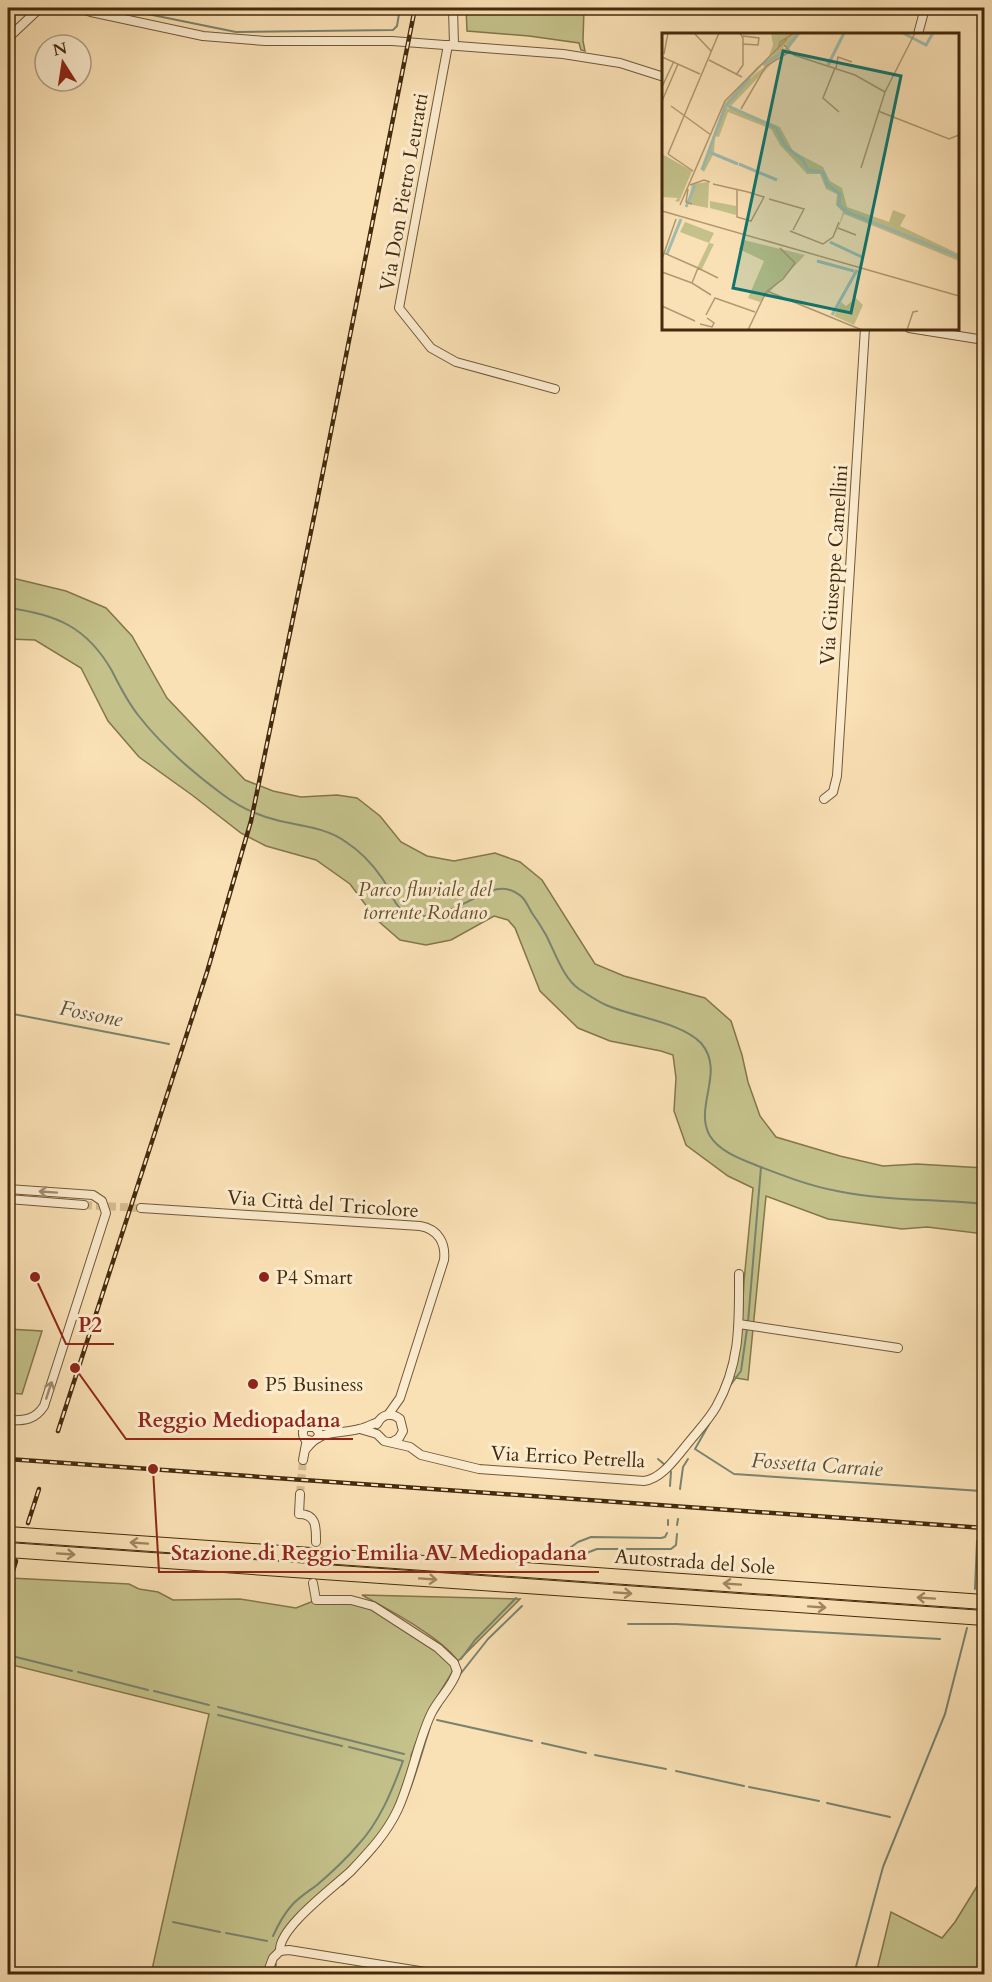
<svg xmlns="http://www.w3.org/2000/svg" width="992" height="1982" font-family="Cardo,serif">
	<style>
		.green { fill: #c4c18a; stroke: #84764b; stroke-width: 1.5 }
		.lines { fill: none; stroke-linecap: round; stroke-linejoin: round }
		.stream { stroke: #7a836f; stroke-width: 2 }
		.minor-tunnel { stroke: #d6bd93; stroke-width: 8; stroke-dasharray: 8 4; stroke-linecap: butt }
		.minor-casing { stroke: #725836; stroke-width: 10 }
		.motorway-casing { stroke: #442b0c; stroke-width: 16 }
		.minor { stroke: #fceccf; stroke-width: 8 }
		.motorway { stroke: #fae1b5; stroke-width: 14 }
		.rail-casing { stroke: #442b0c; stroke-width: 4.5 }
		.rail { stroke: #fceccf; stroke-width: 2; stroke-dasharray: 7; stroke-linecap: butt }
		.oneway { stroke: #a08c6e }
		.oneway2 { stroke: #9f8660 }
		.poi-dot { fill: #8f2418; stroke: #fceccf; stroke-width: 2 }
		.labels { text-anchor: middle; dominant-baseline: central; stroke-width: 6; stroke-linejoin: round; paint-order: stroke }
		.street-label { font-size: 20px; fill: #442b0c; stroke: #fceccf }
		.park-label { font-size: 20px; font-style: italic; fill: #64502c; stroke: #fceccf }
		.poi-label { font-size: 20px; fill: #442b0c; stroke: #fceccf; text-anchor: start }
		.water-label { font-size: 21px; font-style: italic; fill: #5a5035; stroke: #fceccf }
		.inset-river { fill: none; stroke: #9ebdb1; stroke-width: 3 }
		.inset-road { fill: none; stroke: #b19871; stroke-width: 1.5 }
		.view { fill: #0f766e; fill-opacity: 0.15; stroke: #0f766e; stroke-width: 3 }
		.inset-edge { fill: none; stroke: #442b0c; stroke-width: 3 }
		.leader { fill: none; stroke: #8f2418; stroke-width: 2 }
		.callout-dot { fill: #8f2418; stroke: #fceccf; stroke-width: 2 }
		.callout-label { font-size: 21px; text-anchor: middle; font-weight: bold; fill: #8f2418; stroke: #fceccf; stroke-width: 6; stroke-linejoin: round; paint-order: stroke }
	</style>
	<rect width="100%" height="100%" fill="#fae1b5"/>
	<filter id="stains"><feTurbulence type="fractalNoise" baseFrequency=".00333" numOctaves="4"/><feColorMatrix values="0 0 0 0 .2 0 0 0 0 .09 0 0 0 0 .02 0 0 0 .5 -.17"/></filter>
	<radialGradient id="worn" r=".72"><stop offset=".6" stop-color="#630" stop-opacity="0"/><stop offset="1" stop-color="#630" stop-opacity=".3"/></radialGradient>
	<!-- green -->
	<g class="green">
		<polygon points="466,8 584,8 583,41 585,51 581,50 579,43 529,36 467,31"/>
		<polygon points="8,577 66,591 106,608 132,636 167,698 245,780 273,791 301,797 337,795 357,798 380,816 401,842 427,856 454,861 495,853 520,862 542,880 595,964 624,976 705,998 731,1021 742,1055 748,1082 760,1116 776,1137 840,1156 883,1166 917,1164 984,1168 984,1234 927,1227 902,1229 828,1219 766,1196 748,1380 736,1378 732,1375 742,1324 744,1281 753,1188 728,1176 686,1145 674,1111 676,1078 673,1055 661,1051 610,1041 578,1028 540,991 515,928 508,920 494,916 451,940 426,945 400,940 377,920 350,884 316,860 266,846 241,833 192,795 139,757 108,721 81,668 35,640 8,639"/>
		<polygon points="8,1329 42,1331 22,1394 8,1393"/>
		<polygon points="10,1578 129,1584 139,1589 158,1592 173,1600 240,1599 296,1608 316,1600 360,1601 412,1631 457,1667 434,1707 402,1798 375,1846 299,1918 267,1974 151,1974 209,1714 8,1664 8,1587"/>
		<path d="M362 1595 520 1599 458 1661C441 1637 389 1610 362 1595Z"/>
		<polygon points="984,1875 984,1974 876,1974 891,1912 942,1938 955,1922"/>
	</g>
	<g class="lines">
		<!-- stream -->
		<g class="stream">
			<polyline points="118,8 236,32 393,30 397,26 400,8"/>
			<path d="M8 608C56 614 87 627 112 671 120 687 127 701 138 715 162 746 191 771 222 794 239 807 258 816 280 821 302 826 327 828 346 842 360 851 373 865 382 878 392 892 395 913 414 916 429 918 450 911 463 904 482 895 502 879 522 897 526 901 529 908 532 913 537 920 542 928 546 935 555 952 563 978 579 989 587 994 597 1001 606 1005 633 1017 681 1022 701 1043 726 1072 693 1107 710 1136 720 1152 741 1159 758 1166 784 1176 810 1186 837 1191 886 1201 936 1199 984 1204"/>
			<polyline points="8,1013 169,1044"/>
			<polyline points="748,1322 761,1167"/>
			<polyline points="729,1387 741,1371 747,1329"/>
			<polyline points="712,1419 695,1449 734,1474 981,1491 980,1516"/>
			<polyline points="658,1459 665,1465"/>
			<polyline points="669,1469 671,1472 670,1486"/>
			<polyline points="680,1489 683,1467 688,1459"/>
			<polyline points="668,1525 668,1520"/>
			<polyline points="677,1525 678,1519"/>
			<polyline points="560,1555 578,1542 591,1537 661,1538 665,1537 667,1533"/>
			<polyline points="584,1556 589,1552 597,1549 671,1549 676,1545 677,1534"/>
			<polyline points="975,1589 977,1541"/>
			<polyline points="628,1624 676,1624 940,1639"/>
			<polyline points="8,1655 72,1671"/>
			<polyline points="461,1659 475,1640 516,1598"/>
			<polyline points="78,1672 148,1690"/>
			<polyline points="458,1677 488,1639 522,1606"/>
			<polyline points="154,1691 209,1705"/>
			<polyline points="218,1707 404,1754"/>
			<polyline points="436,1713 441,1705"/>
			<polyline points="218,1715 342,1746"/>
			<polyline points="437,1720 532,1741"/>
			<polyline points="542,1743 586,1753"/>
			<polyline points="595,1755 666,1769"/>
			<polyline points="411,1756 427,1714 453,1671"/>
			<polyline points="676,1771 744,1786"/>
			<polyline points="749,1787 819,1801"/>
			<polyline points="827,1803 890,1817"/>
			<path d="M355 1872C403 1827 411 1787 430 1727"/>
			<polyline points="342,1885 351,1876"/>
			<polyline points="173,1922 220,1932"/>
			<polyline points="226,1933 267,1941"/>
			<path d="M273 1936C278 1925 284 1914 292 1905 299 1897 309 1891 317 1885 331 1873 345 1860 357 1846 379 1823 392 1791 403 1761L349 1747"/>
			<polyline points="273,1974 276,1964"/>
			<polyline points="854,1974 883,1867 945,1714 967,1628"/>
		</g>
		<!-- minor-tunnel -->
		<g class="minor-tunnel">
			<polyline points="84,1205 141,1208"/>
			<polyline points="300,1494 303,1460"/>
		</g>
		<defs>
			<g id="minor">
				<polyline points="78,8 91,12 203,36 265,41 392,41 563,54 620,63 664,77"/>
				<polyline points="453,8 454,45"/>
				<polyline points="918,34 925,8"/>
				<polyline points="8,38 40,8"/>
				<polyline points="448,45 399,308 431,348 456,362 555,389"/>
				<polyline points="909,328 984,340"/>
				<polyline points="824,799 833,792 837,776 865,328"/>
				<path d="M8 1189 93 1195 102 1201 106 1213 44 1406C35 1420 24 1421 8 1420"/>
				<polyline points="8,1199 84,1205"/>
				<path d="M141 1208 420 1226C438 1229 446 1243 444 1260L400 1398 388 1415"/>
				<polyline points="739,1324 898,1348"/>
				<path d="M377 1424C382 1414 391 1412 400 1419L403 1431 399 1438 392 1442"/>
				<path d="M360 1429 377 1434 384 1441 410 1447 421 1455 479 1469 644 1481C661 1479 674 1460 685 1447 695 1434 708 1421 716 1407 741 1363 739 1322 739 1274"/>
				<path d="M312 1441 305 1439C302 1435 302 1430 306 1427H315L319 1433 318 1438"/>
				<path d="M306 1449C322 1428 337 1435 359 1429 366 1428 372 1424 378 1422"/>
				<polyline points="303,1460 306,1444"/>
				<path d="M300 1494 299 1514C317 1514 316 1528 316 1542"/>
				<polyline points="280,1951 289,1950 438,1974"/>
				<path d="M267 1974 273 1958 280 1951C278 1928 334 1887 351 1871 369 1852 387 1833 398 1809 412 1778 417 1744 431 1714 438 1699 453 1686 457 1671L454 1663 438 1648 373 1606 351 1600H316L313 1583"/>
			</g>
			<g id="motorway">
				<polyline points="8,1534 984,1602"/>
				<polyline points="8,1550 984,1618"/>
			</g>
		</defs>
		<!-- minor casing -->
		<use href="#minor" class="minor-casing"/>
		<!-- motorway casing -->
		<use href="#motorway" class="motorway-casing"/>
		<!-- minor -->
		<use href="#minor" class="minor"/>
		<!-- motorway -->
		<use href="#motorway" class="motorway"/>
		<defs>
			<g id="rail">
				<polyline points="58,1431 207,972 251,821 315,512 415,8"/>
				<polyline points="8,1459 984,1528"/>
				<polyline points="28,1523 39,1489"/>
				<polyline points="8,1587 16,1561"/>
			</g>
		</defs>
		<!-- rail casing -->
		<use href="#rail" class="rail-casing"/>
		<!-- rail -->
		<use href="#rail" class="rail"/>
	</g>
	<!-- one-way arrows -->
	<defs><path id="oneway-shaft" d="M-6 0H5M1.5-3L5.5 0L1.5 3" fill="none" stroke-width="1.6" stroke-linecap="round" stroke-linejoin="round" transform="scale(1.5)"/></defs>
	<g class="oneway">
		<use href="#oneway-shaft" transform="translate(48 1192) rotate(-176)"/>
		<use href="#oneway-shaft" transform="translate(49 1390) rotate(-72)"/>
	</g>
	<g class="oneway2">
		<use href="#oneway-shaft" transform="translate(139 1543) rotate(-176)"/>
		<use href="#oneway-shaft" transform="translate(66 1554) rotate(4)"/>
		<use href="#oneway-shaft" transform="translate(428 1579) rotate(4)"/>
		<use href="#oneway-shaft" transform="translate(732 1584) rotate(-176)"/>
		<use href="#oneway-shaft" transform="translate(623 1593) rotate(4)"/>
		<use href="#oneway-shaft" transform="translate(926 1598) rotate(-176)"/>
		<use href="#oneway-shaft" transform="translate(817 1607) rotate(4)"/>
	</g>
	<!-- markers -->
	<g class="poi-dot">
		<circle cx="264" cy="1277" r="6"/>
		<circle cx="253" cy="1384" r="6"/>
	</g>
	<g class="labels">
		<!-- street labels -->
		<g class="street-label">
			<text transform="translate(404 192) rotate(-80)">Via Don Pietro Leuratti</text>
			<text transform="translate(834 565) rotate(-86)">Via Giuseppe Camellini</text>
			<text transform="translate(323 1204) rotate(4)">Via Città del Tricolore</text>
			<text transform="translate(568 1457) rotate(3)">Via Errico Petrella</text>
			<text transform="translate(695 1562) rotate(4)">Autostrada del Sole</text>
		</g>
		<!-- park labels -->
		<g class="park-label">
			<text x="425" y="889">Parco fluviale del<tspan x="425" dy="23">torrente Rodano</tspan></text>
		</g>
		<!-- poi labels -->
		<g class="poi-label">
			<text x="276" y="1277">P4 Smart</text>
			<text x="265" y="1384">P5 Business</text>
		</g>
		<!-- water labels -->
		<g class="water-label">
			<text transform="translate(91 1014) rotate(11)">Fossone</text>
			<text transform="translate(817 1465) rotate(4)">Fossetta Carraie</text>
		</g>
	</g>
	<!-- overview -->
	<g transform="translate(662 33)">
		<rect width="297" height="297" fill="#fae1b5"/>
		<path d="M109 0H136L127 14H121L123 17 102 30 63 74 67 76 68 69 93 41 116 24 69 73 118 94 131 118 161 134 168 148 180 155 185 174 227 189 231 177 244 182 238 193 297 221V228L182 181 174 201 181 179 174 172 175 161 164 156 158 141H145L118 112 109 96 66 79 57 104 53 103 52 120 42 139 39 136 63 70 95 34 112 21 107 23 111 12ZM0 121 30 138 17 169 13 168 16 165 0 164ZM47 149 46 175 26 171 30 151ZM48 168 74 173V182L48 175ZM23 189 52 200 47 210 52 211 40 236 35 235 47 210 18 199ZM82 207 143 222 98 269 86 265 102 228 77 216ZM194 265 201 272 192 292 172 283 179 269 184 273Z" fill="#c4c18a"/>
		<path class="inset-river" d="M241 0 264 12 271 0M101 32 123 18 137 0M166 32 182 0M64 72 114 95 123 113 141 127 146 137 161 139 165 151 178 161 177 172 185 179 297 224M47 119 76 131M77 131 115 147M40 137 63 74 88 45M24 174 33 152M168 209 200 224M5 221 19 186M155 228 192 238M170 282 195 237"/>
		<path class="inset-road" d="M32 0 49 18M81 3 97 5 96 12 81 11M122 12 132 22 193 42 223 59M116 16 118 9 132 0M0 20V24L38 41M2 21 6 0M47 27 80 44M173 35 161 65 177 79M174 35 176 24 190 29M74 42 81 32V5L78 0M0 54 12 28M0 68 16 31M9 73 49 102M79 76 104 33 127 19M216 78 287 106 297 102M6 121 57 0M6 121 31 138M199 135 223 59 253 0M51 151 86 159 102 164 89 188 75 184V157M28 152 42 147 48 149M26 156 24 169 30 171M107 166 142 176 131 197M18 172 63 68 125 6M0 178 297 263M176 195 194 202M128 198 161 211 171 204 177 189M2 220 36 235 30 250M0 226 14 186M36 235 56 245M0 239 30 250 49 262M105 258 200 297M0 273 33 288M44 282 53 265 93 279M38 291 50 294 52 290 45 285M86 297 104 259 121 246 133 230 118 215M245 297 251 279 256 278"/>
		<path class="view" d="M121 18 239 43 189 280 71 255Z"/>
		<rect width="297" height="297" class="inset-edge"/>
	</g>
	<!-- callouts -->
	<path class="leader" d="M35 1277L66 1344H114M75 1368L126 1439H353M153 1469L159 1572H599"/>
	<g class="callout-dot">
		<circle cx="35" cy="1277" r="6"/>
		<circle cx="75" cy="1368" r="6"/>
		<circle cx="153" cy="1469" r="6"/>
	</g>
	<g class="callout-label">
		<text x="90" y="1332">P2</text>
		<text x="239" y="1427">Reggio Mediopadana</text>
		<text x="379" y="1560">Stazione di Reggio Emilia AV Mediopadana</text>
	</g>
	<!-- margin -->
	<rect width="992" height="1982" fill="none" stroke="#fae1b5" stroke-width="30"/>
	<rect x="9" y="9" width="974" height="1964" fill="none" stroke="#442b0c" stroke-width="3"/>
	<rect x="15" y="15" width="962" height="1952" fill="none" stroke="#442b0c" stroke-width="1.5"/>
	<!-- north arrow -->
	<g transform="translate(63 63) rotate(348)"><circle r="28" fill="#fceccf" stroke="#b29f81" stroke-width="1.5"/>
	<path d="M0-4.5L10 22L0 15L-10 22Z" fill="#8f2418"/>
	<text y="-9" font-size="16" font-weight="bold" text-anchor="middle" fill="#442b0c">N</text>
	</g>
	<rect width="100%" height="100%" filter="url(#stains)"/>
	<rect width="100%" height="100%" fill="url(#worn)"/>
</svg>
